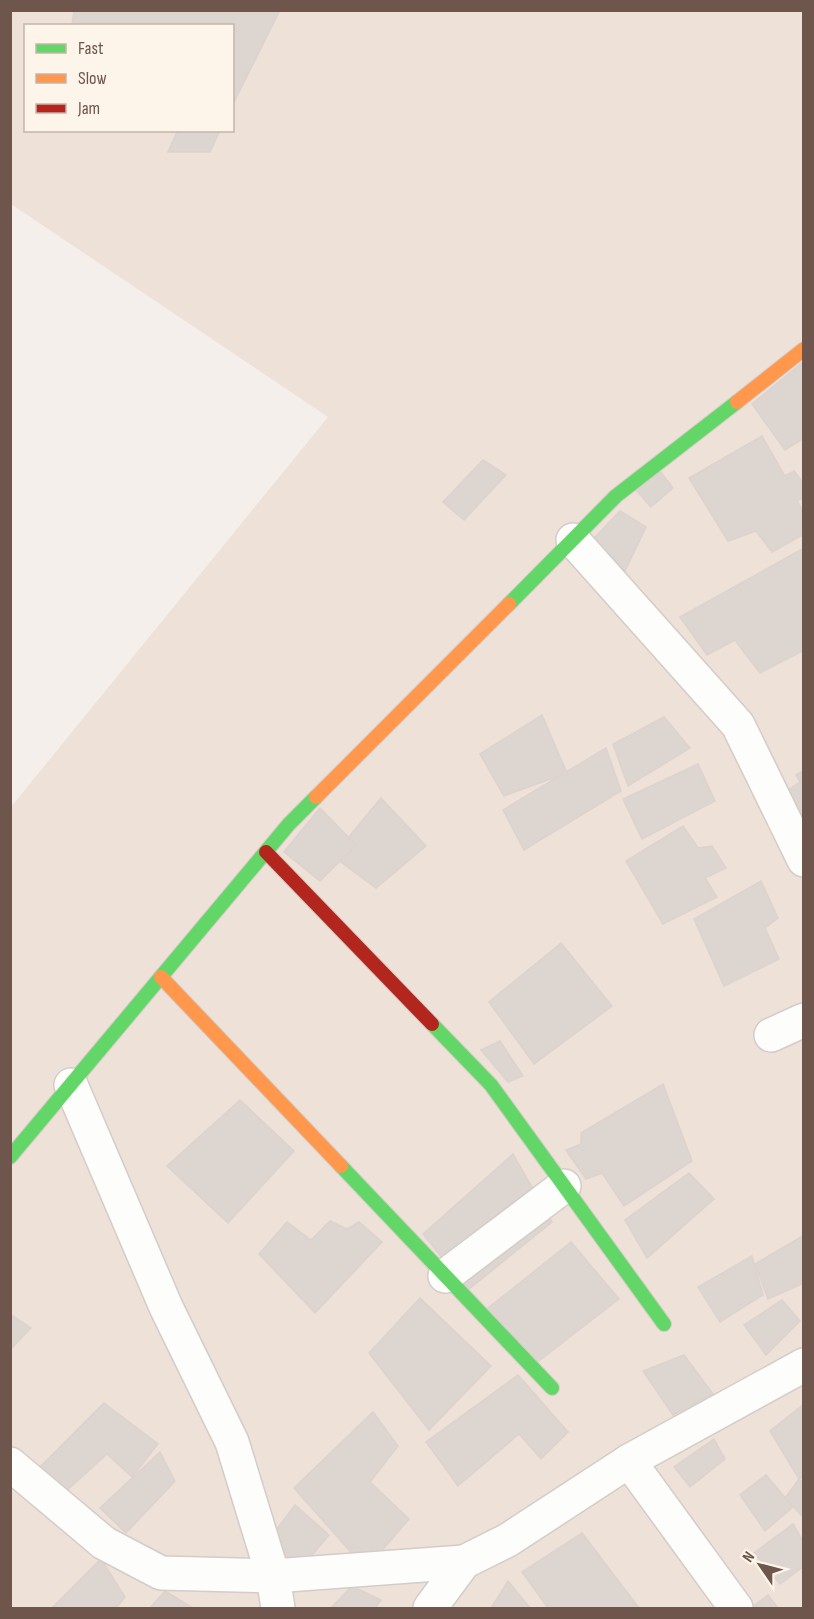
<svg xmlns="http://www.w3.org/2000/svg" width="814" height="1619" font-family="'Sofia Sans Condensed',sans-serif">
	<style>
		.residential { fill: #ede1d8; fill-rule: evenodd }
		.building { fill: #ddd5d0; stroke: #ddd2cd; stroke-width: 1.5 }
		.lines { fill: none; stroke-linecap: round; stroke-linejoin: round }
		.street-casing { stroke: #d3ccc8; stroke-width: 36 }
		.fast-casing { stroke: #d3ccc6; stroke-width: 16 }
		.slow-casing { stroke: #d3ccc6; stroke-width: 16 }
		.jam-casing { stroke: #d3ccc6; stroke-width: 16 }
		.street { stroke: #fdfdfc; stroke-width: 33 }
		.fast { stroke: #63d668; stroke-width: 14 }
		.slow { stroke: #ff974d; stroke-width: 14 }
		.jam { stroke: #b3261e; stroke-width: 14 }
	</style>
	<rect width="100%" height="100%" fill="#f4efea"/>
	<!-- residential -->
	<path class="residential" d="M11 11H803V1608H11V807L328 417 11 204ZM26 26H232V130H26Z"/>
	<!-- building -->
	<g class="building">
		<polygon points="74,10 280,10 232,106 232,26 72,26"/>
		<polygon points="178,130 220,130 210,152 168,152"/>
		<polygon points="804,361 804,438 785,450 752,404"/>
		<polygon points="762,436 785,476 794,471 804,484 804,497 797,501 804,513 804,534 772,552 756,531 728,541 689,478"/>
		<polygon points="483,460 506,475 464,520 443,502"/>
		<polygon points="656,466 673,488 651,507 635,489"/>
		<polygon points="620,511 646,527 625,571 582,551"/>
		<polygon points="804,548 804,650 760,673 735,640 707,655 680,617"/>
		<polygon points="542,715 567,773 504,796 480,754"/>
		<polygon points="664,717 690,748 628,786 613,744"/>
		<polygon points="606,748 621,791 524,850 503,810"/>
		<polygon points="698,764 715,801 642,839 623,799"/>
		<polygon points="804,770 804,832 785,792 800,782 796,775"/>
		<polygon points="381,798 426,846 376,888 333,856"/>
		<polygon points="320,808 356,845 320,881 284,852"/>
		<polygon points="683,826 698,848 712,846 726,868 705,878 717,897 663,924 626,861"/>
		<polygon points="761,881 778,918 765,928 779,959 724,986 694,919"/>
		<polygon points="561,943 612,1006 534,1064 489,1002"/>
		<polygon points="500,1041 523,1076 508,1082 481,1050"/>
		<polygon points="663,1084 692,1161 624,1206 602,1173 586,1179 566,1150 581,1144 581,1133"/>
		<polygon points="240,1100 294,1151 228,1223 167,1166"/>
		<polygon points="513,1154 552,1222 468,1290 423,1234"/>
		<polygon points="689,1173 714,1199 647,1258 625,1220"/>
		<polygon points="330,1221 347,1229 359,1222 382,1242 315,1313 259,1254 287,1222 311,1240"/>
		<polygon points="804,1235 804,1283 768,1299 755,1264"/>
		<polygon points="571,1242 619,1299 531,1367 487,1309"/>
		<polygon points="752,1256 763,1295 720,1322 698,1287"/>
		<polygon points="420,1298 491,1366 429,1430 369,1353"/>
		<polygon points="782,1300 800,1321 766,1355 744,1325"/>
		<polygon points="10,1314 31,1328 10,1350"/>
		<polygon points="684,1355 713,1394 673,1415 643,1371"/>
		<polygon points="518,1375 568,1432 541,1459 519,1434 458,1486 426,1442"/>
		<polygon points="104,1403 158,1444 132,1477 107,1454 62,1495 38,1469"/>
		<polygon points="804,1404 804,1476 799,1479 770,1431"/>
		<polygon points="373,1412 398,1446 370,1482 409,1519 366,1569 294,1488"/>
		<polygon points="714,1439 725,1459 690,1487 674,1467"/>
		<polygon points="160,1452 175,1481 126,1533 100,1508"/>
		<polygon points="766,1475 793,1507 765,1531 740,1495"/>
		<polygon points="799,1479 804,1483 804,1518 785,1498"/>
		<polygon points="295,1505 329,1535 295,1575 264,1546"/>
		<polygon points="793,1524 804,1543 804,1566 780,1584 754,1553"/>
		<polygon points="582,1533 639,1608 548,1608 522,1572"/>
		<polygon points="101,1559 125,1597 116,1608 52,1608"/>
		<polygon points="508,1581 530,1608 491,1608"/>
		<polygon points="352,1586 381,1600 375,1608 331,1608"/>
		<polygon points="165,1591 193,1608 150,1608"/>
		<polygon points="768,1595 778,1608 751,1608"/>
	</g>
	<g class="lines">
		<defs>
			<g id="street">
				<polyline points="573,540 738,725 804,860"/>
				<polyline points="771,1035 804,1020"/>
				<polyline points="71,1085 166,1307 232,1442 273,1576 278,1608"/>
				<polyline points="445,1276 564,1186"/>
				<polyline points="629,1461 736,1608"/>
				<polyline points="10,1464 104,1543 161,1573 273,1576 464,1562"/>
				<polyline points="430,1608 464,1562 508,1540 629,1461 804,1365"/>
			</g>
			<g id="fast">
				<polyline points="509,604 616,496 737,402"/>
				<polyline points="432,1024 491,1085 664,1324"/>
				<polyline points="10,1157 289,824 316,797"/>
				<polyline points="341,1166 552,1388"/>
			</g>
			<g id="slow">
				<polyline points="737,402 804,349"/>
				<polyline points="316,797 509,604"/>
				<polyline points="161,977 341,1166"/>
			</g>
			<polyline id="jam" points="266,852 432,1024"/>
		</defs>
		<!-- street casing -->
		<use href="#street" class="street-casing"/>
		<!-- fast casing -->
		<use href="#fast" class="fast-casing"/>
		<!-- slow casing -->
		<use href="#slow" class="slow-casing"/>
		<!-- jam casing -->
		<use href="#jam" class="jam-casing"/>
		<!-- street -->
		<use href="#street" class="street"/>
		<!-- fast -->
		<use href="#fast" class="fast"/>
		<!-- slow -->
		<use href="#slow" class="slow"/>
		<!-- jam -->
		<use href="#jam" class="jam"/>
	</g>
	<!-- border -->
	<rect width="814" height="1619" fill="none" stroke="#6f564d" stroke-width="24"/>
	<!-- legend -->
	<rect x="24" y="24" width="210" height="108" fill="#fdf4ea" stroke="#c4b5ab" stroke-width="1.5"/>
	<rect x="36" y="44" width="30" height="9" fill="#63d668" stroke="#c4b5ab" stroke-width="1.5"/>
	<text x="78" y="54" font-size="18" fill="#6f564d">Fast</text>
	<rect x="36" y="74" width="30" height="9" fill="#ff974d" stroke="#c4b5ab" stroke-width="1.5"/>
	<text x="78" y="84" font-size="18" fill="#6f564d">Slow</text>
	<rect x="36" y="104" width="30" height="9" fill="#b3261e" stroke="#c4b5ab" stroke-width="1.5"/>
	<text x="78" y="114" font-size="18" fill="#6f564d">Jam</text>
	<!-- north arrow -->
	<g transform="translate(760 1565) rotate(305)" stroke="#fdf4ea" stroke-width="4.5" paint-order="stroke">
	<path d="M0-4.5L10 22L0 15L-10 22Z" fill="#6f564d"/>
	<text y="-9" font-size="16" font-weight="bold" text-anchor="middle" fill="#6f564d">N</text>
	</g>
</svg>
